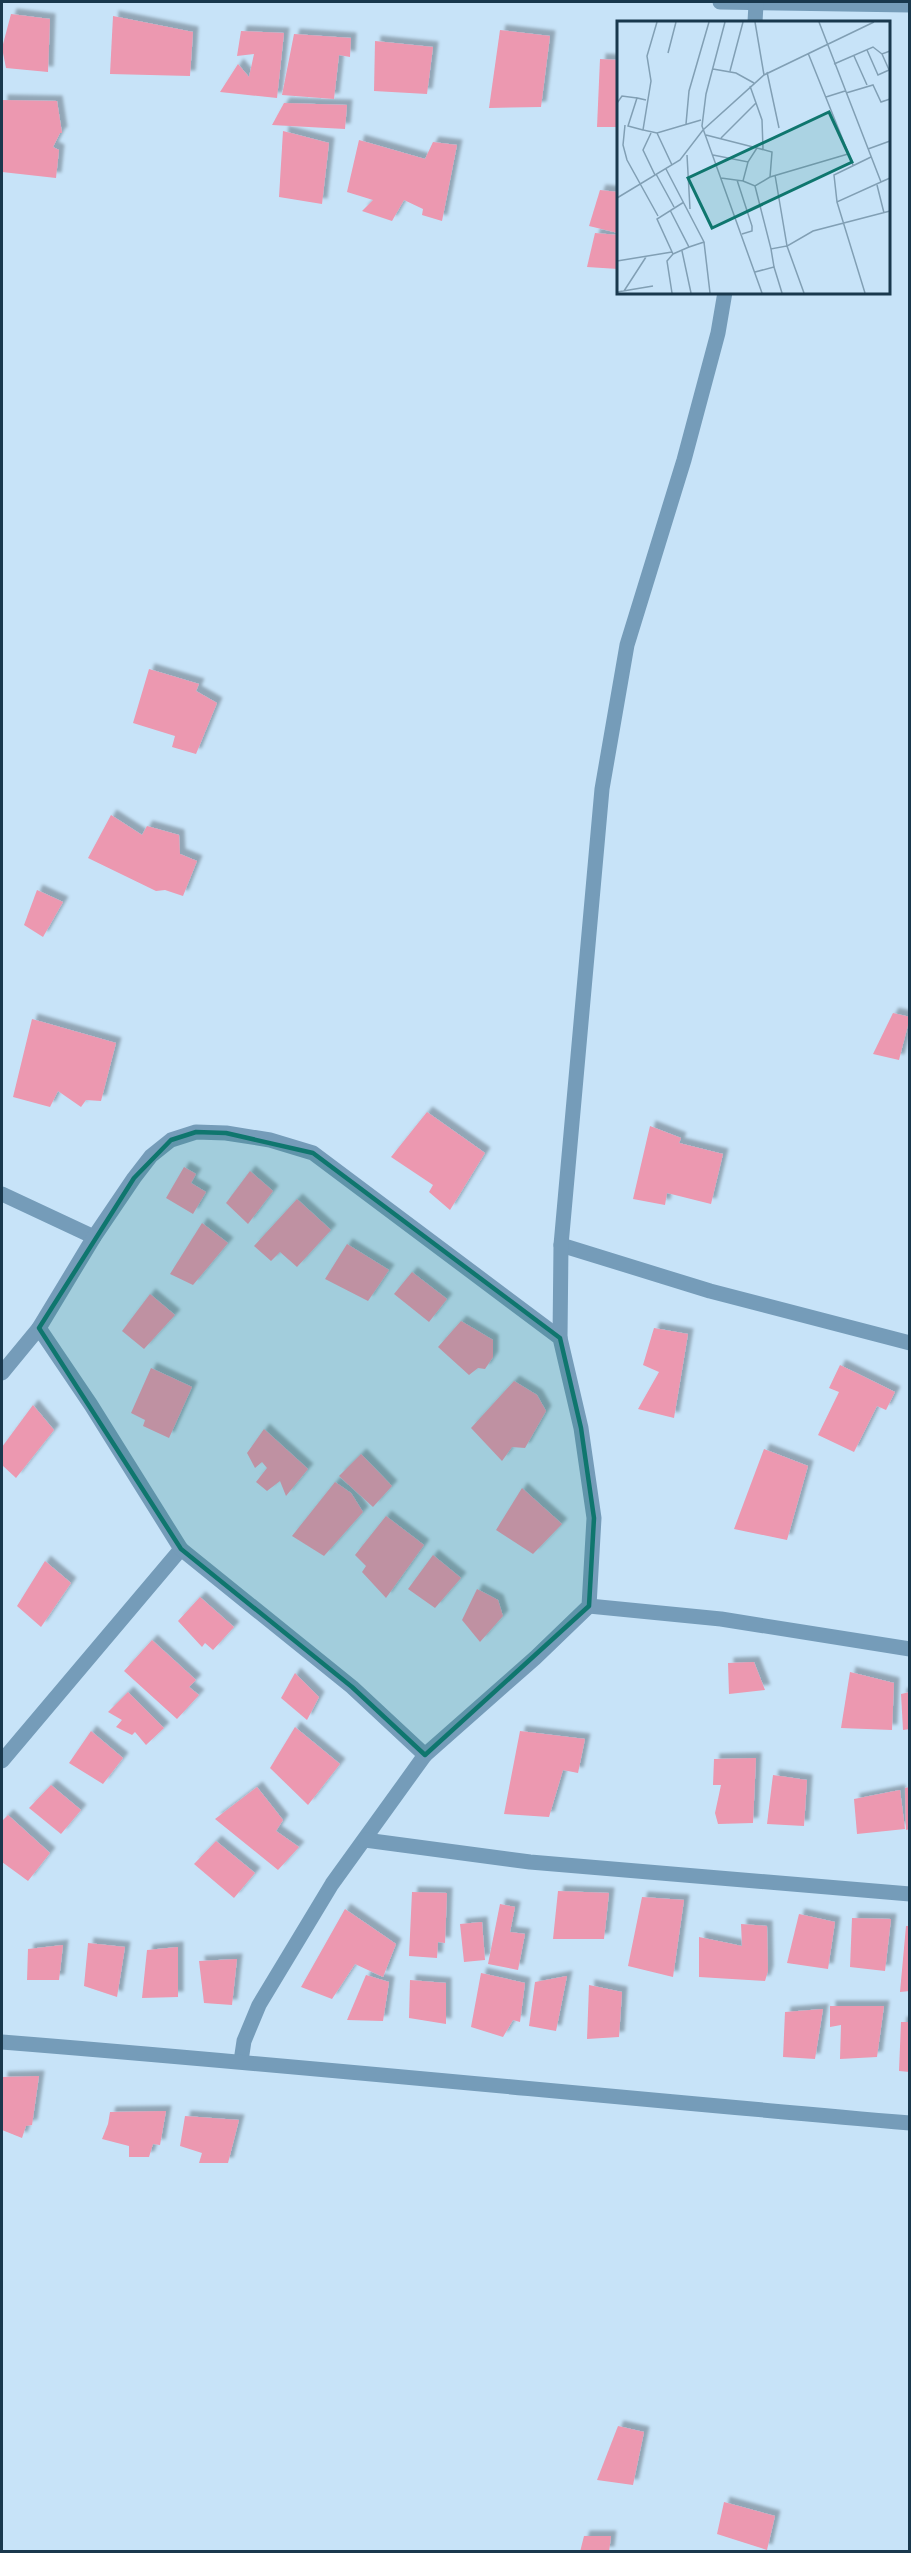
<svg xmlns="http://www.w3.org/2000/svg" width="911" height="2553" font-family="Bitter,serif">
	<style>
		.building { fill: #ec98b0; filter: url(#shadow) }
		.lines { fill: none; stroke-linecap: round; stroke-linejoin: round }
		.minor { stroke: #759cb9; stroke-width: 15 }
		.marked { fill: #0f766e; fill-opacity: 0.2; stroke: #0f766e; stroke-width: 4.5; stroke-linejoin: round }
		.inset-road { fill: none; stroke: #819fb4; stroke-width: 1.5 }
		.view { fill: #0f766e; fill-opacity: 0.15; stroke: #0f766e; stroke-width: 3 }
		.inset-edge { fill: none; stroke: #19384d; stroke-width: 3 }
	</style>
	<defs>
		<filter id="shadow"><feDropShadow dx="5.5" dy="-5.5" stdDeviation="1.5" flood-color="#0004"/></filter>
	</defs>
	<rect width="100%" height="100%" fill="#c7e3f8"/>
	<!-- building -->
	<g class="building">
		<polygon points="11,14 50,19 48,72 6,68 2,48"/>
		<polygon points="113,16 193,32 190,76 110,74"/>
		<polygon points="500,30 550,36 541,107 489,108"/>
		<polygon points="241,31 284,33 277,98 220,92 238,64 249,77 254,54 237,56"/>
		<polygon points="294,34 351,38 350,57 339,55 334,99 282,95"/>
		<polygon points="375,41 433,47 427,94 374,91"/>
		<polygon points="600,59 618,60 618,127 597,127"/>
		<polygon points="2,100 57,101 62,133 60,133 53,147 59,150 56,178 2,172"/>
		<polygon points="284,103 347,105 345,129 272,125"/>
		<polygon points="283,131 329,143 322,204 279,197"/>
		<polygon points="359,140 425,159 433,142 457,145 442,221 422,215 423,209 404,200 392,221 362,211 373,200 347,192"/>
		<polygon points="600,190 618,192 618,233 589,226"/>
		<polygon points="595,233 618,235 618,269 587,267"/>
		<polygon points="149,669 199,684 196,691 217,703 196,754 172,747 175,736 133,723"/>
		<polygon points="111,815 142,835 147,826 179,835 180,854 197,861 183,896 165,890 156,891 88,858"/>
		<polygon points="37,890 63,902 43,937 24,925"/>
		<polygon points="893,1013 910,1017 899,1060 873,1054"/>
		<polygon points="32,1019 116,1043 101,1101 86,1100 81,1107 58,1091 50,1107 13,1097"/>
		<polygon points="427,1112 485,1153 450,1210 429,1192 433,1185 391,1157"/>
		<polygon points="650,1126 681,1138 679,1143 723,1154 711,1204 667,1193 665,1205 633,1199"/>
		<polygon points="184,1167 196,1174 191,1183 206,1192 193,1214 166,1198"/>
		<polygon points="250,1171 273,1191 248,1224 226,1203"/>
		<polygon points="297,1199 331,1230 297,1267 280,1252 271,1261 254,1246"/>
		<polygon points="202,1223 228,1243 193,1285 170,1274"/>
		<polygon points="347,1244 389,1270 368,1301 325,1279"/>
		<polygon points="412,1272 447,1299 429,1322 394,1294"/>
		<polygon points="150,1294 175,1315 144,1349 122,1331"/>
		<polygon points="461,1321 493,1340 493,1357 485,1369 478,1368 469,1375 438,1347"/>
		<polygon points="654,1328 688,1334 674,1418 638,1409 659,1372 643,1365"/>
		<polygon points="840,1365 895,1392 886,1410 877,1406 854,1452 818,1435 839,1392 829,1388"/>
		<polygon points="151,1368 192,1387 169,1438 143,1426 145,1420 131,1413"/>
		<polygon points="514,1381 537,1395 546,1411 525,1448 512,1447 502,1461 471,1428"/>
		<polygon points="33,1405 54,1430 16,1478 2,1465 2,1447"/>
		<polygon points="264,1429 308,1469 286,1496 280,1481 267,1491 256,1482 267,1468 262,1462 255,1468 247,1453"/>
		<polygon points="764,1449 808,1466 787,1540 734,1529"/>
		<polygon points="361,1454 392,1486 373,1507 339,1476"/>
		<polygon points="335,1482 351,1493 363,1512 324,1556 292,1536"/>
		<polygon points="522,1488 562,1524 533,1554 496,1530"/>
		<polygon points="386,1516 424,1545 386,1598 362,1572 366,1566 355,1555"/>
		<polygon points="433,1555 461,1578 435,1608 408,1589"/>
		<polygon points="45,1561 71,1583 41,1627 17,1606"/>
		<polygon points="477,1589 498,1600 503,1616 480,1642 462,1620"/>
		<polygon points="200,1597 234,1627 213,1650 205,1643 202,1647 178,1621"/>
		<polygon points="152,1640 196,1680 189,1687 199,1695 177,1719 124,1671"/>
		<polygon points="754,1662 765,1690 729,1694 728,1663"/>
		<polygon points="850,1672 894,1683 892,1730 841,1728"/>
		<polygon points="295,1673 319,1697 307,1720 281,1698"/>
		<polygon points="128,1692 164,1728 146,1745 135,1732 132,1735 116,1727 122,1720 108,1712"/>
		<polygon points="910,1692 910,1729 903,1730 901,1694"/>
		<polygon points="295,1727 340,1764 308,1805 270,1768"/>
		<polygon points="91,1731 123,1758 103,1784 69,1763"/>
		<polygon points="520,1731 585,1739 578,1773 563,1770 549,1817 504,1814"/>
		<polygon points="756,1758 753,1823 718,1824 715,1813 721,1785 713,1785 714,1759"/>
		<polygon points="773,1775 807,1780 804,1826 767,1824"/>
		<polygon points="51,1785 81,1810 61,1834 29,1808"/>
		<polygon points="257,1787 283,1820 276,1831 299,1847 278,1870 215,1819"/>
		<polygon points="910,1787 910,1829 906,1830 905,1788"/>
		<polygon points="900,1790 905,1829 857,1834 854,1799"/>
		<polygon points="8,1815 50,1853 28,1881 2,1862 2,1821"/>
		<polygon points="216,1841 255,1873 234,1898 194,1864"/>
		<polygon points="558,1891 609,1893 604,1939 553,1939"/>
		<polygon points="412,1892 447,1893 445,1943 438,1942 437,1958 409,1956"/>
		<polygon points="642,1897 684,1900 673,1977 628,1966"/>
		<polygon points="500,1904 515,1907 510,1932 525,1934 518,1970 488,1964"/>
		<polygon points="345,1909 396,1944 383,1977 355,1964 332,1999 301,1987"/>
		<polygon points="799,1914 835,1922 828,1969 787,1963"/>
		<polygon points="852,1918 891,1919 885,1971 850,1967"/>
		<polygon points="482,1922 485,1960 464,1962 460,1924"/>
		<polygon points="741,1924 767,1926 768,1971 765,1981 699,1977 699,1937 742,1946"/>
		<polygon points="906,1926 910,1926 910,1991 900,1992"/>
		<polygon points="88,1943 125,1947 117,1997 84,1986"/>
		<polygon points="63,1945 59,1980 27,1980 28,1949"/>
		<polygon points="178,1947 178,1997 142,1998 147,1950"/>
		<polygon points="237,1959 232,2005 204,2003 199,1961"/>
		<polygon points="481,1973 525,1983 520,2022 513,2020 503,2037 471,2027"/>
		<polygon points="366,1975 389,1982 383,2021 347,2020"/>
		<polygon points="567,1976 556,2031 529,2026 535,1982"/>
		<polygon points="410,1980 446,1983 446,2024 409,2018"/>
		<polygon points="589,1985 622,1992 619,2037 587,2039"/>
		<polygon points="830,2006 884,2006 877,2057 840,2059 841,2025 830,2027"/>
		<polygon points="823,2009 815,2059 783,2057 785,2012"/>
		<polygon points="901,2022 910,2022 910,2072 899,2071"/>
		<polygon points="39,2076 32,2125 26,2126 22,2138 2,2130 2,2077"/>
		<polygon points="166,2111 160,2145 153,2144 149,2157 129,2157 129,2146 102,2139 108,2124 110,2112"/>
		<polygon points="185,2116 239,2120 228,2163 199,2163 202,2153 180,2146"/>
		<polygon points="618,2426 644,2432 633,2485 597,2480"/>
		<polygon points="724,2502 775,2516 767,2550 717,2534"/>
		<polygon points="584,2536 611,2536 609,2552 580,2552"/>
	</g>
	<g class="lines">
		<!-- minor -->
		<g class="minor">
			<polyline points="720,2 910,5"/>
			<polyline points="755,22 756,4"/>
			<polyline points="2,1194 94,1237"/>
			<polyline points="561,1245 710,1291 910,1343"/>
			<polyline points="39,1328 94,1237 134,1178 151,1156 171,1140 196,1132 226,1133 270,1140 313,1153 560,1338 581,1428 594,1518 589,1606 535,1658 425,1755"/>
			<polyline points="560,1338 561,1245 602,789 627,645 684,460 718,333 725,292"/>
			<polyline points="2,1373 39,1328 91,1405 181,1549 2,1761"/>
			<polyline points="181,1549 352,1687 425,1755 332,1884 259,2005 244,2041 241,2061"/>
			<polyline points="589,1606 721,1619 910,1649"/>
			<polyline points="365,1840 530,1862 910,1894"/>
			<path d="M2 2042C304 2066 607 2097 910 2123"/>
		</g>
	</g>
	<!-- marked area -->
	<path class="marked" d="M196 1132 226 1133 313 1153 560 1338 581 1428 594 1518 589 1606 425 1755 352 1687 181 1549 39 1328 134 1178 171 1140Z"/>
	<!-- overview -->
	<g transform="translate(617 21)">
		<rect width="273" height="273" fill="#c7e3f8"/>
		<path class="inset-road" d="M40 1 30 35 34 60 26 109 40 112 84 99M108 1 89 73 85 105 145 272M138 1 147 54M202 1 264 161 273 157M250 29 261 54 272 49M51 32 59 1M191 32 236 144M265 33 273 51M237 35 250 64M217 43 256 26 265 33 273 30M96 48 119 52 137 62M113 50 126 1M150 51 162 107M133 65 145 99 146 128M229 72 256 64 264 81 273 78M209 76 228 70M0 82 5 75 20 77M69 103 72 70 92 1M8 104 6 124 10 139 41 195M26 109 11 105 20 77 29 79M34 112 26 129 38 154M40 112 55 144M89 114 140 127 131 141 96 134M104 117 139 82M251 128 273 120M70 134 73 188M254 136 217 154 220 181 264 161M49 148 87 221 72 226 53 189M39 153 57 186M153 156 231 133M104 157 126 160 131 141M120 159 135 205V210L125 213M126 160 138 165 153 156 155 131 140 127M260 164 267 192M138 165 154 228 170 225 158 154M0 177 63 139 86 109 147 54 257 1M67 181 40 198 56 233 72 226M220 181 248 272M87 221 93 272M65 230 74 272M0 240 55 231M157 246 165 272M138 251 157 246 154 228M7 270 29 236M0 271 36 265M55 272 50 240 56 233M187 272 170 225 196 210 273 190"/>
		<path class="view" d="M212 91 235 141 95 207 71 157Z"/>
		<rect width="273" height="273" class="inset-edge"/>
	</g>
	<!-- border -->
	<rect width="911" height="2553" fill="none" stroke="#19384d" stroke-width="6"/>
</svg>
